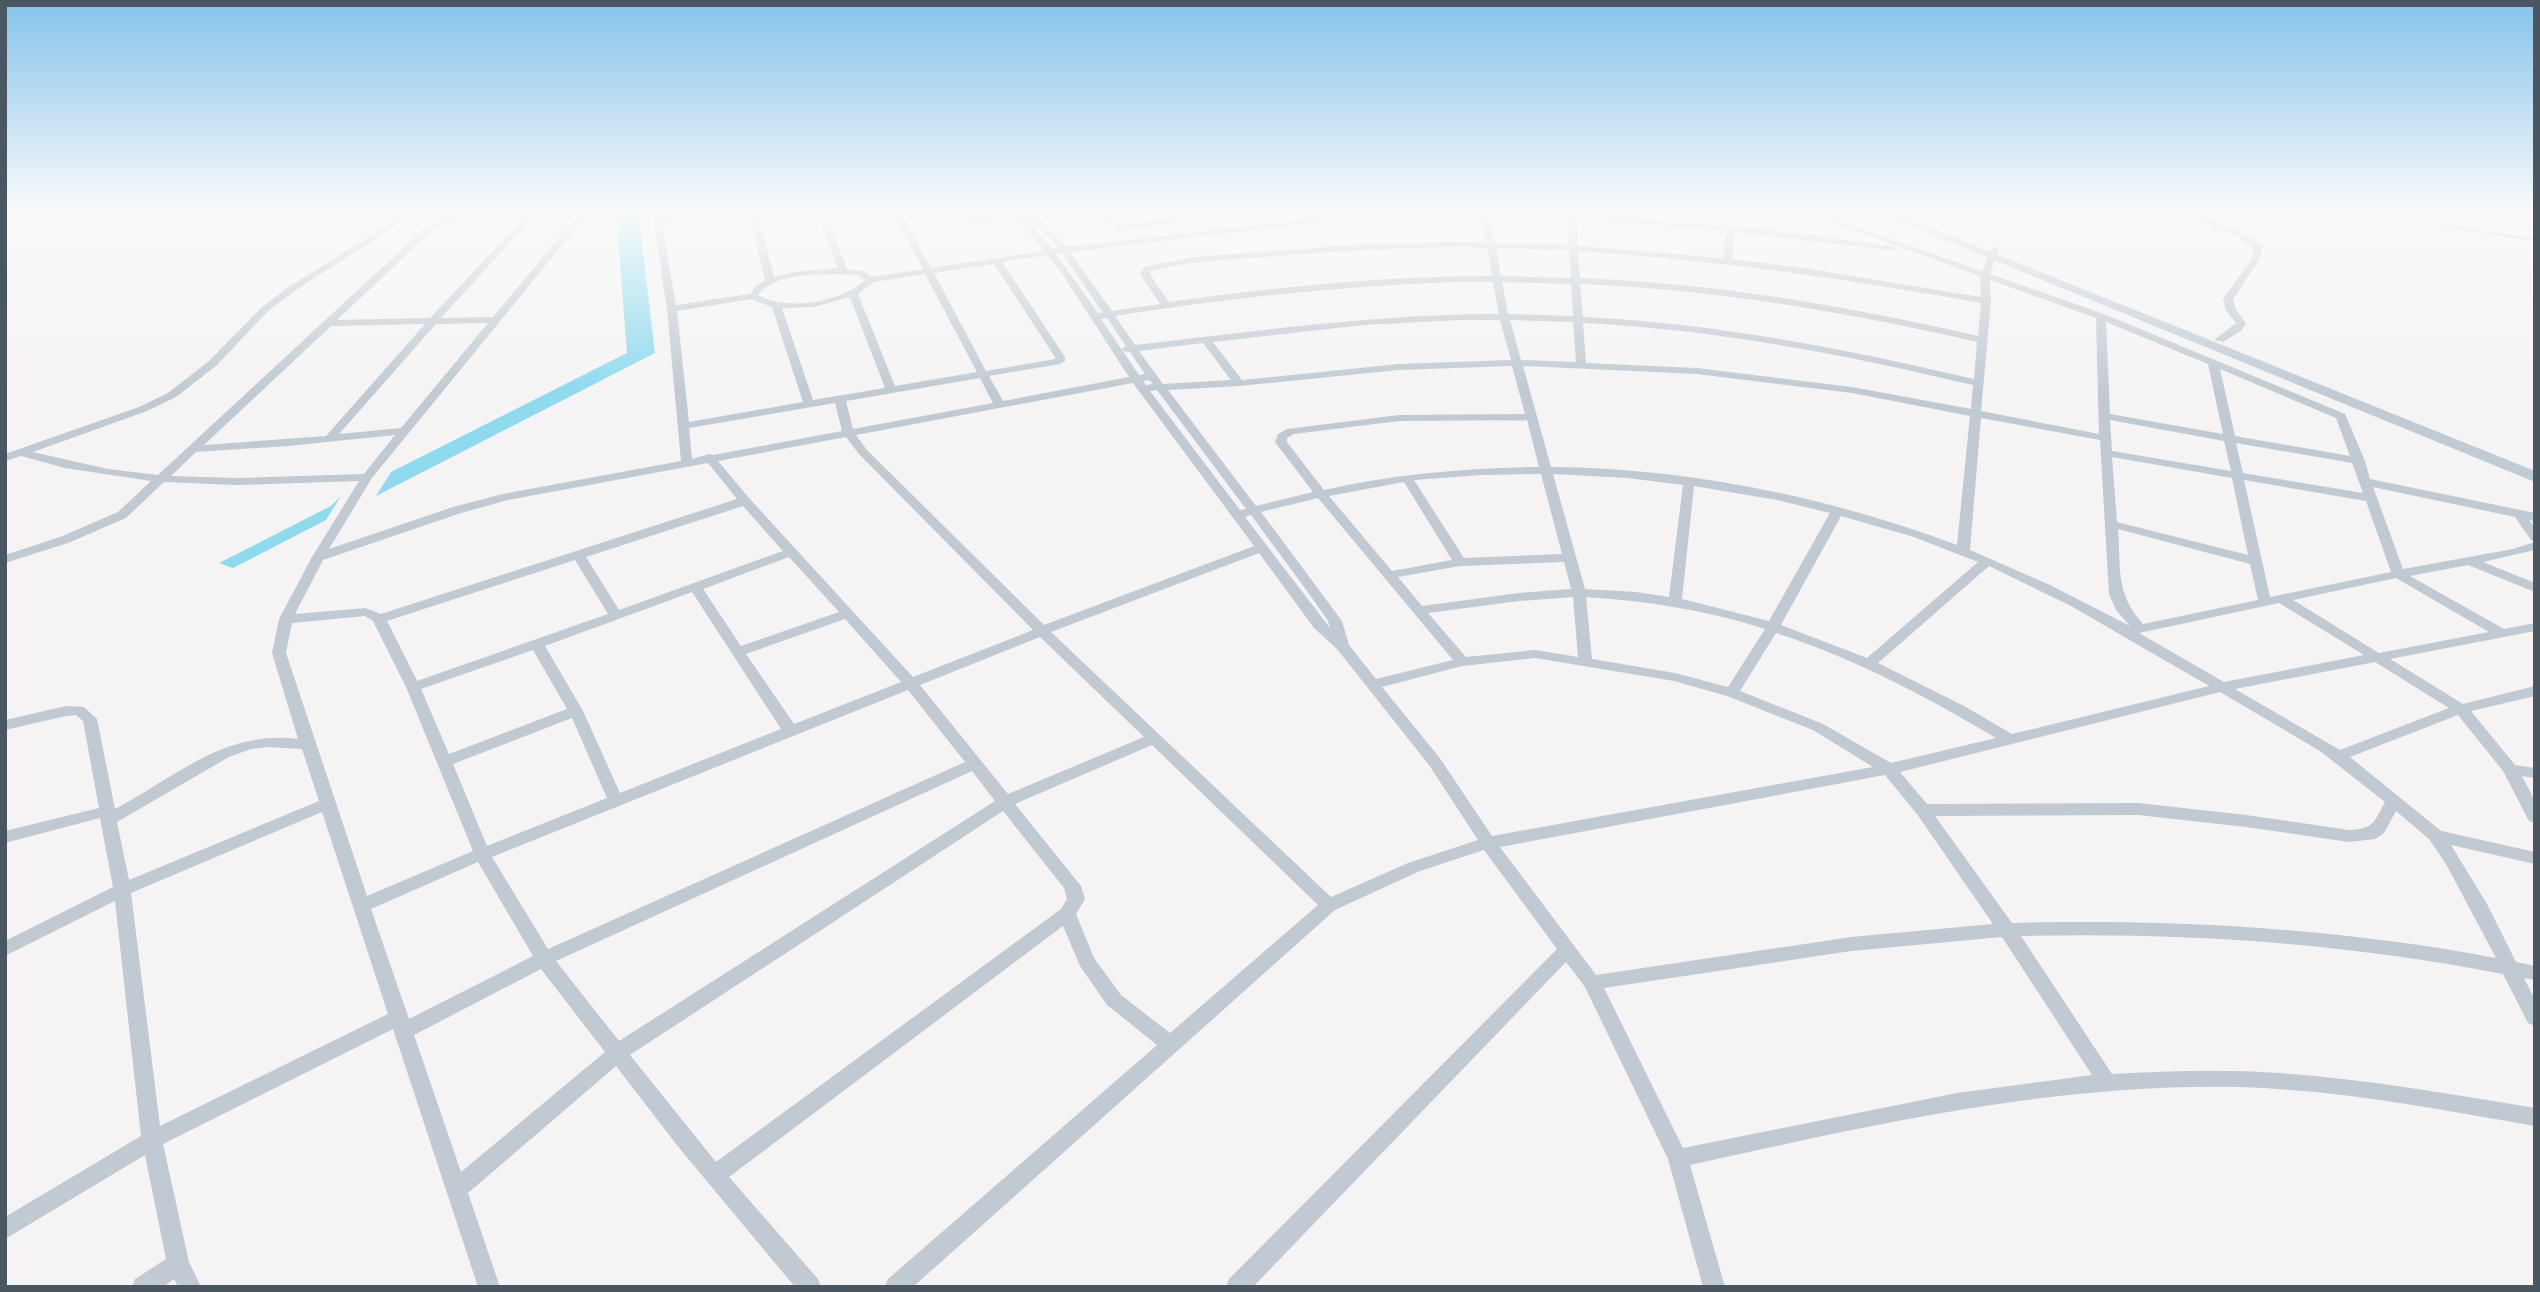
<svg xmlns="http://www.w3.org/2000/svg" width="2540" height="1292" font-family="Ubuntu,sans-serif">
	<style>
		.commercial { fill: #fdf9ef }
		.water { fill: #90daee }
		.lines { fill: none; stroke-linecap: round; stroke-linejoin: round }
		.stream { stroke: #90daee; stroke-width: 2.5 }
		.street { fill: #c1cad2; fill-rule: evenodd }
		.secondary { fill: #c1cbd6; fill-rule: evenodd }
	</style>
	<rect width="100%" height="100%" fill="#f5f3f3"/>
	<!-- commercial -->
	<polygon class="commercial" points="78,211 308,211 232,243 57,218"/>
	<!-- water -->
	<g class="water">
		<polygon points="616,211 638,211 655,353 376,496 391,472 627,353"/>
		<polygon points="341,496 326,520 233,568 219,563 331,506"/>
	</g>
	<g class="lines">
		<!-- stream -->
		<polyline class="stream" points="2349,211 2535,240"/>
		<!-- street -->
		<g class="street">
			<path d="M410 211H419L296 290 268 311 217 365 176 397 147 411 33 452 108 469 158 475 429 224 452 216 596 211 586 216 372 478 329 549 453 507 503 494 681 461 667 309 652 211H660L661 218 721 211H741L737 213 662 223 676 305 750 294 756 286 765 280 749 211H757L774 277 794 272 838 268 816 211H824L847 269 862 271 872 277 923 269 892 211H900L931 268 1044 251 1017 218 972 224 957 211H965L974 218 1013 213 1012 211H1033L1066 247 1379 211H1401L1397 213 1070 252 1112 311 1160 304 1140 274 1144 267 1194 257 1367 244 1486 242 1478 211H1486L1495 243 1569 245 1567 211H1575V214L1757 228 1893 246 1896 247V251L1734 232 1732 259 1810 269 1981 297 1980 276 1800 211H1811L1982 271 1991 249 1998 247 1999 249 1990 274 2104 314 2345 414 2365 461 2370 479 2535 513V521L2529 520 2535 527V541L2531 540 2515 517 2373 487 2403 569 2513 549 2535 542V550L2483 562 2535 583V592L2468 565 2410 576 2504 629 2535 623V631L2390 659 2463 704 2535 686V696L2471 711 2515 765 2535 768V778L2522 776 2535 801V823L2529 821 2503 771 2458 715 2350 757 2441 831 2535 852V864L2451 845 2487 904 2516 962 2535 966V980L2524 978 2535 1000V1026L2528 1023 2503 974C2344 943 2183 932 2021 936L2112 1074C2168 1071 2223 1069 2279 1073 2365 1079 2450 1094 2535 1108V1126C2437 1109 2339 1090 2240 1087 2053 1083 1872 1125 1690 1165L1725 1287H1703L1668 1159 1585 987 1566 962 1253 1287H1226L1229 1279 1557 949 1484 850 1420 871 1335 910 913 1287H885L888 1279 1157 1045 1107 1005 1080 966 1063 926 729 1177 818 1279 821 1287H795L680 1149 616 1066 468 1193 500 1287H478L393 1029 163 1144 189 1262 201 1287H178L174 1279 163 1287H132L135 1279 166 1259 145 1155 5 1239V1217L141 1136 115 901 5 956V941L113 887 100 818 5 843V831L99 808 83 721 76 715 66 716 5 730V720L66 706 84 707 97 719 115 809C177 776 224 730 298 739L272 653 279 619 312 557 359 481 237 485 164 482 126 518 68 543 5 563V555L60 537 118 512 151 481 65 468 21 456 5 461V454L139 407 168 393 209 361 262 307 290 286ZM1029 216 1058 248 1052 249 1025 217ZM576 217 493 317 441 318 532 218ZM523 219 430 318 337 320 435 228 453 221ZM1576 219 1726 231 1723 258 1578 246ZM1456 247 1487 248 1492 276C1384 276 1276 287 1169 302L1150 274 1151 271C1187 261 1225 260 1263 257 1327 252 1391 248 1456 247ZM1496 248 1569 250 1571 278 1501 276ZM1578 251C1714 260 1847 279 1981 303L1978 336C1847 306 1714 283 1580 278ZM1062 253 1103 313H1098L1056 254ZM1047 255 1061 272 1129 377 1003 401 989 376 1060 364 1065 361V357L1002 262ZM994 264 1055 357V359L986 371 934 273ZM833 274 857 275 865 280C841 302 787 312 758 295 774 274 809 275 833 274ZM925 274 977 372 895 386 858 294 874 282ZM1990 280 2096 318 2099 434 1981 411 1991 301ZM1456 282H1493L1499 314C1377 314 1256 331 1135 345L1115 316C1228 298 1342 286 1456 282ZM1502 282 1571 284 1573 316 1508 314ZM1580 284C1714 289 1847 312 1977 342L1974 379C1845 349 1715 323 1583 317ZM850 297 885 388 813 400 782 308 814 307ZM751 299 772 307 803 402 689 422 677 311ZM1107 318 1126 346 1122 349 1123 351 1130 352 1145 374 1139 375 1101 319ZM1459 320H1500L1511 360 1398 364 1242 380 1213 342 1364 325ZM1510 320 1573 322 1576 362 1521 360ZM2106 322 2208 364 2223 434 2110 414ZM488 323 401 428 339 434 436 324ZM1583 323C1715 329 1845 355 1973 385L1971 409 1852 387 1697 368 1586 363ZM425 324 326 436 204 445 331 326ZM1203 343 1231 380 1163 384 1139 351ZM1512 366 1525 414 1399 415 1287 429 1278 434 1275 442 1313 492 1256 506 1168 390 1239 386 1398 370ZM1523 366 1697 374 1852 393 1970 416 1957 545C1829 497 1688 468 1551 467ZM2220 369 2336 418 2350 456 2235 436ZM980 378 993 403 853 429 846 401ZM1149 380 1153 384 1146 385 1143 381ZM1133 383 1254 546 1044 625 867 450 856 435ZM1157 390 1246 509 1240 510 1150 391ZM835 403 842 431 713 455 709 454 692 459 689 428ZM1981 418 2100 440 2109 594 2116 610 2130 626 2050 585 1970 550ZM1527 420 1539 467C1466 468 1395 474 1324 490L1287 442V438L1294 434 1399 421ZM2110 420 2224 441 2231 471 2112 451ZM395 435 364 474 237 478 171 476 196 452 288 446ZM846 437 859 454 1033 630 913 677 749 498 718 461ZM2236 443 2352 463 2363 493 2243 473ZM2112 457 2232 478 2248 555 2117 522ZM708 463 737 499 381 614 365 608 295 614 323 560 461 513 508 500ZM1541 474 1562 554 1464 558 1414 480 1482 475ZM1553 474 1628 478 1683 485 1669 597 1636 592 1585 589ZM2244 480 2366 501 2391 572 2270 597ZM1404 482 1452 560 1392 571 1329 496ZM1694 486 1777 500 1830 513 1769 621 1682 599ZM1318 498 1453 660 1376 679 1349 645 1342 621 1261 512ZM743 506 783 551 619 610 586 557ZM1251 515 1310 595 1328 621 1330 628 1245 517ZM1841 516 1914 537 1978 562 1867 658 1781 625ZM2118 529 2250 564 2258 600 2143 624C2115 593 2121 568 2118 529ZM1259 553 1314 628 1337 649 1429 765 1478 840 1408 863 1331 897 1051 632ZM789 557 839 612 741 646 703 589ZM575 560 608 614 417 681 387 621ZM1564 562 1571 589 1519 593 1422 606 1398 577 1460 566ZM1989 566 2071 606 2209 686 2012 734 1964 706 1878 663ZM2396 578 2489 632 2379 653 2293 600ZM692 592 781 729 620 793 583 711 545 646ZM1573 597 1578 657 1535 650 1466 657 1428 613 1519 601ZM1586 597C1647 601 1706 610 1765 629L1728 687 1675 673 1592 659ZM2279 603 2364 655 2224 682 2139 633ZM365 616 373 621 406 687 473 851 367 896 286 653 292 623ZM845 619 901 682 794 724 746 654ZM1776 633C1854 658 1926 696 1996 738L1891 763 1823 724 1740 691ZM1040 637 1144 737 1008 794 920 685ZM533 650 567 709 449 754 421 689ZM1535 658 1674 681 1727 696 1813 730 1873 767 1492 836 1439 757 1382 687 1462 666ZM2375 662 2449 708 2340 750 2235 689ZM908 690 965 762 548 949 492 857ZM2220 692 2320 751 2385 802C2374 822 2374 829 2349 830L2246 815 2138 803 1927 804 1900 772ZM572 718 607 798 487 846 453 764ZM1152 745 1318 905 1170 1033 1121 995 1094 958 1076 914 1085 899 1081 886 1015 804ZM267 747 302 749 319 801 129 880 117 822 229 757 251 749ZM972 771 995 801 619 1041 556 961ZM1885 775 1917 814 1993 924 1851 937 1596 975 1500 847ZM1003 811 1064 888 1067 899 1061 909 716 1162 630 1055ZM2396 811 2429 839 2446 864 2496 958C2336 928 2174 919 2012 923L1935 816 2138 815 2246 827 2349 842 2375 839 2384 833ZM322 812 388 1014 160 1126 131 893ZM478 862 533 956 409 1019 371 909ZM2002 937 2092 1075 1957 1093 1683 1148 1604 988 1851 951ZM541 969 605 1052 461 1172 414 1035Z"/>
			<polygon points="1093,211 1102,211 1121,224 1175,218 1179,221 1175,224 1119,230"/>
			<path d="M2171 211C2193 209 2247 232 2263 247L2259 260 2233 299 2236 310 2246 323 2242 330 2223 342 2214 340 2236 323 2226 311 2223 299 2251 260 2254 248 2237 236Z"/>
		</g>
		<!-- secondary -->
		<polygon class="secondary" points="1874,211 1889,211 2535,471 2535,482"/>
	</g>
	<!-- sky -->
	<linearGradient id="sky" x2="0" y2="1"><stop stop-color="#85c3ea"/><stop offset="0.54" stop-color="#fafafa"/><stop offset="1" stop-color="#fafafa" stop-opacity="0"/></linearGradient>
	<rect width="2540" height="391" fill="url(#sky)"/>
	<!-- border -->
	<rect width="2540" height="1292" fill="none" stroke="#4a5661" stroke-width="14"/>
</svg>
